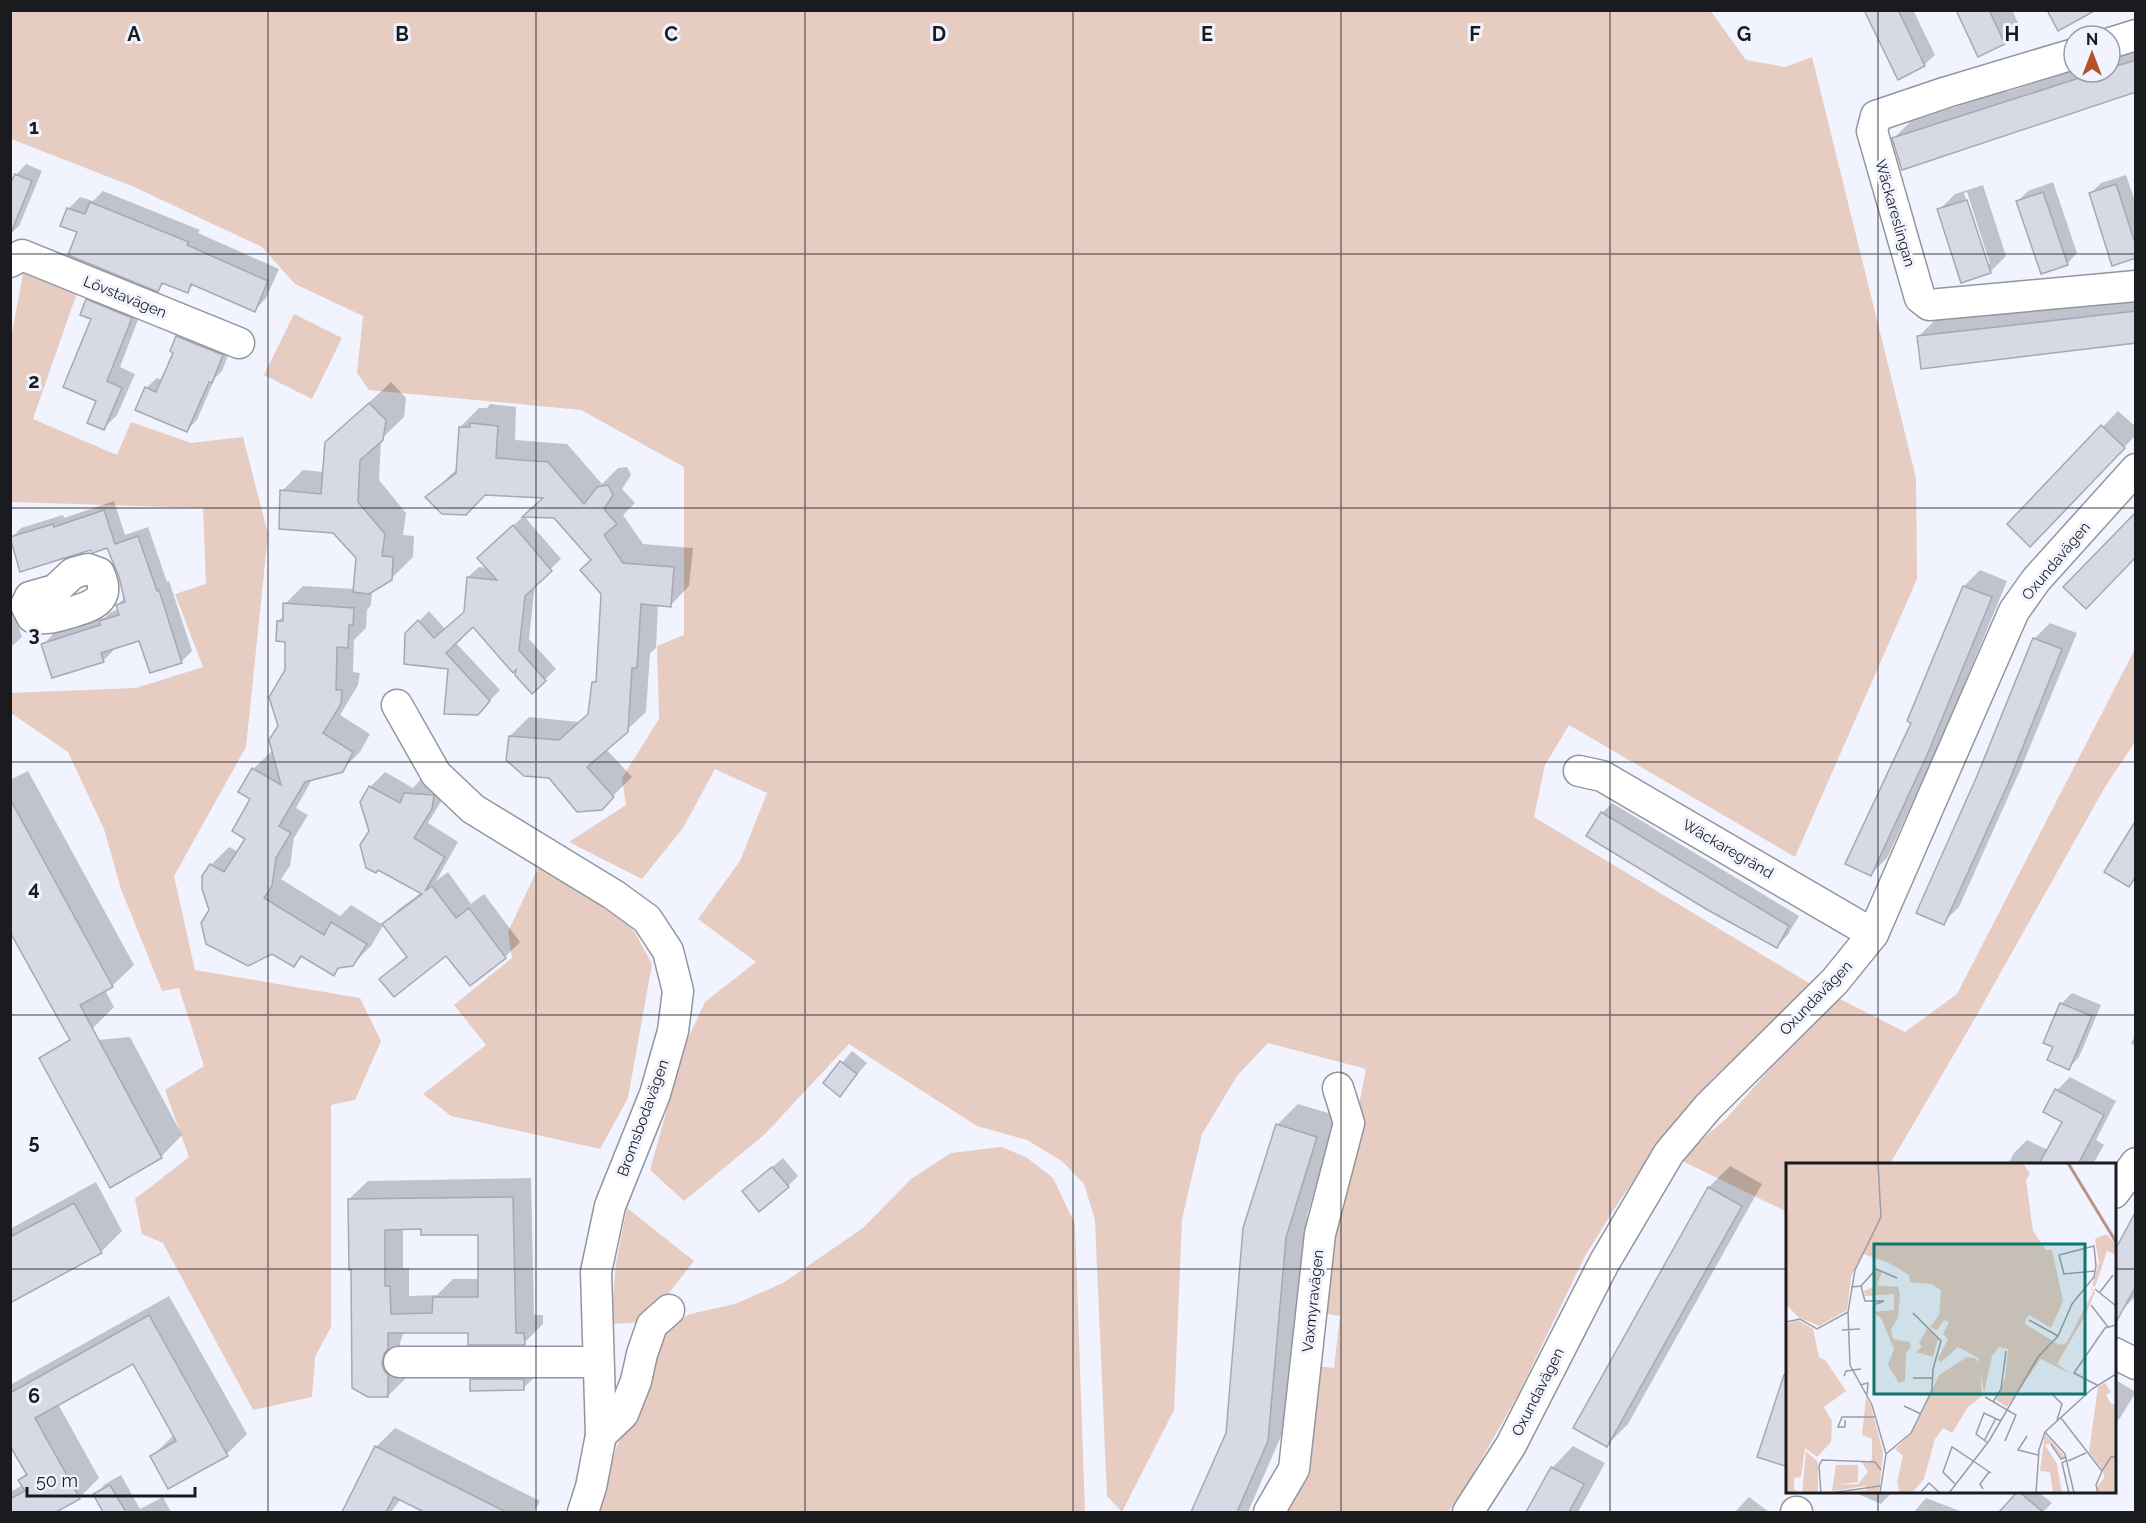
<svg xmlns="http://www.w3.org/2000/svg" width="2146" height="1523" font-family="Raleway,sans-serif">
	<style>
		.green { fill: #e7ccc2 }
		.shadow { fill: #0003; fill-rule: evenodd }
		.building { fill: #d7d9e4; stroke: #a6a8b3; stroke-width: 1.5; fill-rule: evenodd }
		.lines { fill: none; stroke-linecap: round; stroke-linejoin: round }
		.minor-casing { stroke: #93959f; stroke-width: 33 }
		.minor { stroke: #fff; stroke-width: 30 }
		.grid { fill: none; stroke: #1a1b1f; stroke-width: 1.5; stroke-opacity: 0.55 }
		.labels { text-anchor: middle; dominant-baseline: central; stroke-width: 6; stroke-linejoin: round; paint-order: stroke }
		.street-label { font-size: 15px; fill: #1a1b1f; stroke: #f1f3ff }
		.inset-river { fill: none; stroke: #b69386; stroke-width: 3 }
		.inset-road { fill: none; stroke: #9b9da5; stroke-width: 1.5 }
		.view { fill: #0f766e; fill-opacity: 0.15; stroke: #0f766e; stroke-width: 3 }
		.inset-edge { fill: none; stroke: #1a1b1f; stroke-width: 3 }
		.grid-label { font-size: 20px; text-anchor: middle; font-weight: bold; fill: #1a1b1f; stroke: #f1f3ff; stroke-width: 6; stroke-linejoin: round; paint-order: stroke }
	</style>
	<rect width="100%" height="100%" fill="#f1f3ff"/>
	<!-- green -->
	<g class="green">
		<polygon points="1710,10 1746,60 1785,67 1812,57 1916,478 1917,579 1795,857 1569,725 1545,765 1534,817 1814,986 1712,1079 1655,1150 1618,1203 1585,1256 1519,1393 1468,1483 1448,1512 1280,1512 1316,1366 1334,1368 1340,1316 1322,1313 1331,1237 1346,1171 1366,1069 1268,1043 1237,1076 1202,1134 1182,1219 1174,1410 1122,1512 1107,1496 1095,1220 1084,1184 1062,1161 1027,1140 977,1126 849,1044 764,1135 684,1201 650,1170 685,1045 705,1002 756,962 698,919 740,861 767,793 715,769 683,828 642,879 569,842 626,805 622,778 659,719 657,646 684,635 684,467 581,410 369,390 357,373 363,316 295,284 262,247 132,186 11,139 10,11"/>
		<polygon points="25,263 79,287 33,419 117,455 131,422 191,443 243,437 268,534 246,747 174,876 195,970 360,998 381,1041 355,1100 331,1105 331,1327 315,1357 312,1397 253,1410 163,1243 142,1234 135,1199 189,1157 165,1090 204,1066 179,988 162,991 121,889 104,829 68,752 11,713 10,693 136,688 203,667 175,594 206,584 203,508 11,502 11,338"/>
		<polygon points="294,314 342,338 312,399 264,375"/>
		<polygon points="2135,649 2135,742 2105,787 1970,1027 1890,1164 1788,1164 1787,1212 1678,1159 1726,1119 1834,996 1905,1032 1957,994"/>
		<polygon points="540,864 614,911 634,931 652,964 628,1098 600,1149 451,1116 423,1094 486,1045 454,1005 512,958 508,932"/>
		<polygon points="1001,1147 1026,1157 1053,1178 1075,1224 1085,1512 599,1512 617,1445 643,1400 666,1327 690,1314 735,1304 783,1283 863,1228 911,1179 951,1153"/>
		<polygon points="627,1208 694,1261 646,1322 611,1324 616,1263"/>
	</g>
	<!-- shadow -->
	<g class="shadow">
		<polygon points="1871,10 1913,10 1935,55 1924,65"/>
		<polygon points="1957,10 2012,10 2020,27 2004,43"/>
		<polygon points="2136,50 2136,91 1894,138 1910,122 2007,90 2007,92 2074,70 2074,72 2110,72 2110,58"/>
		<polygon points="26,164 42,171 19,226 10,234 10,188 16,175"/>
		<polygon points="2126,175 2136,204 2136,257 2091,193 2101,183"/>
		<polygon points="2053,182 2077,253 2067,264 2018,201 2028,191"/>
		<path d="M1983 185 2006 256 1990 272 1939 210 1955 194ZM1967 192 1990 264H1987L1964 193Z"/>
		<polygon points="103,191 200,230 198,233 279,269 266,298 255,310 195,284 187,291 165,282 158,290 79,231 68,209 80,197 93,201"/>
		<polygon points="101,286 144,304 120,367 135,374 117,415 104,428 93,318 87,300"/>
		<polygon points="2136,298 2136,342 1919,336 1935,320"/>
		<polygon points="187,326 232,345 222,371 215,378 197,420 187,430 146,388 157,378 163,380 175,352 177,337"/>
		<polygon points="391,382 406,398 404,417 381,439 379,480 406,513 403,535 414,536 413,557 391,579 372,591 371,605 367,610 366,628 354,640 353,672 360,673 358,685 340,715 370,734 360,752 342,770 313,778 296,808 308,815 294,838 290,866 281,879 340,916 351,905 383,925 399,909 422,892 371,831 370,787 385,772 413,788 421,779 448,781 446,793 428,823 458,842 436,881 448,872 471,904 484,894 520,942 505,957 471,984 446,954 381,979 408,955 384,924 371,946 353,964 342,966 333,974 303,956 293,966 211,911 211,865 229,847 239,852 247,839 253,769 272,751 274,752 280,726 287,670 287,640 278,621 285,615 285,604 303,586 355,589 357,558 334,532 282,491 303,470 324,472 326,443"/>
		<polygon points="490,404 516,407 515,440 567,444 602,484 618,468 627,467 631,475 622,489 635,503 623,515 643,544 693,548 689,586 670,606 658,604 656,648 650,653 646,712 606,749 632,777 601,808 550,776 510,736 529,717 579,722 590,713 593,683 598,678 603,594 593,559 554,517 526,515 544,497 486,493 427,497 457,469 460,427 479,408 487,408"/>
		<polygon points="2118,411 2136,427 2136,435 2046,529 2009,524"/>
		<polygon points="114,501 125,535 148,527 167,582 169,581 192,651 182,661 151,671 140,639 113,648 113,651 103,661 43,645 53,634 104,618 111,612 119,609 118,605 125,597 120,576 107,546 90,549 11,538 21,528 63,515 64,518"/>
		<polygon points="524,516 561,559 535,584 529,639 556,669 532,692 517,667 473,625 455,642 500,690 477,714 450,668 407,634 429,611 445,629 466,611 468,577 479,567 488,568 489,547"/>
		<polygon points="1980,570 2007,581 1943,736 1887,858 1871,874 1913,722 1909,721 1964,586"/>
		<polygon points="12,609 22,637 10,648 10,610"/>
		<polygon points="2050,623 2077,633 2022,766 1959,907 1943,923 2034,639"/>
		<polygon points="28,771 134,965 112,986 105,990 114,1007 93,1028 10,929 10,780"/>
		<polygon points="1612,803 1799,916 1787,936 1777,946 1602,813"/>
		<polygon points="2072,993 2101,1005 2079,1057 2069,1068 2055,1046 2061,1004"/>
		<polygon points="2136,1033 2136,1046 2131,1044"/>
		<polygon points="130,1037 182,1135 161,1157 65,1043"/>
		<polygon points="852,1051 867,1063 840,1095 825,1083"/>
		<polygon points="2070,1077 2116,1101 2096,1140 2104,1145 2093,1164 2008,1164 2014,1153 2027,1140 2048,1150 2064,1122 2045,1112 2057,1090"/>
		<polygon points="1298,1104 1338,1116 1307,1215 1289,1418 1248,1512 1192,1512 1228,1433 1277,1125"/>
		<polygon points="783,1158 798,1176 788,1186 744,1191"/>
		<polygon points="1730,1166 1762,1184 1628,1424 1607,1445 1575,1427 1709,1187"/>
		<path d="M531 1178 534 1315H543V1324L524 1343 469 1332H404L400 1343 407 1377 388 1396 349 1199 368 1181ZM403 1228 479 1233V1279H453L437 1295 409 1296V1268H403Z"/>
		<polygon points="96,1182 122,1231 101,1252 10,1302 10,1229"/>
		<polygon points="2136,1222 2136,1296 2120,1312 2114,1309 2114,1253 2126,1232"/>
		<polygon points="169,1296 247,1434 227,1454 151,1457 174,1435 133,1362 58,1404 99,1478 79,1498 52,1512 10,1512 10,1492 23,1485 20,1480 27,1472 10,1443 10,1385"/>
		<polygon points="482,1369 534,1369 534,1378 523,1388 472,1380"/>
		<polygon points="2114,1379 2136,1392 2120,1418 2114,1424"/>
		<polygon points="395,1428 540,1501 534,1512 428,1512 401,1499 391,1512 343,1512 376,1447"/>
		<polygon points="1573,1446 1605,1463 1578,1512 1528,1512 1552,1468"/>
		<polygon points="121,1475 140,1509 163,1497 171,1512 105,1512 95,1495 105,1484"/>
		<polygon points="1854,1492 1892,1492 1881,1504"/>
		<polygon points="2019,1492 2038,1492 2052,1503 2043,1512 2001,1512"/>
		<polygon points="1749,1497 1769,1512 1735,1512"/>
		<polygon points="1926,1498 1960,1511 1959,1512 1914,1512"/>
	</g>
	<!-- building -->
	<g class="building">
		<polygon points="1864,10 1898,10 1925,66 1898,80"/>
		<polygon points="1956,10 1989,10 2005,44 1978,57"/>
		<polygon points="2047,10 2096,10 2058,31"/>
		<polygon points="2136,60 2136,92 1902,170 1892,138 2098,72 2110,72 2110,68"/>
		<polygon points="15,174 32,181 11,233 10,184"/>
		<polygon points="2116,184 2136,246 2136,258 2112,266 2089,193"/>
		<polygon points="2043,192 2068,265 2041,274 2016,201"/>
		<polygon points="1967,200 1991,273 1961,283 1937,209"/>
		<polygon points="90,202 189,242 187,245 268,281 255,312 191,284 188,293 162,283 158,292 68,255 77,232 60,226 67,208 85,214"/>
		<polygon points="86,299 132,318 107,381 122,388 104,430 87,423 96,401 63,387 91,319 80,315"/>
		<polygon points="2136,311 2136,343 1921,369 1917,336"/>
		<polygon points="176,336 223,355 212,383 209,382 187,432 135,410 145,387 156,392 173,353 170,351"/>
		<polygon points="369,403 386,420 383,440 360,460 358,502 385,534 382,556 393,557 392,580 369,594 353,592 356,558 333,533 279,529 280,490 321,494 325,442"/>
		<polygon points="470,423 498,426 496,458 548,462 584,504 597,487 608,485 613,495 604,509 617,524 604,535 623,563 674,567 671,607 641,604 637,668 632,668 628,732 587,767 614,797 602,810 577,812 549,778 524,776 506,760 509,736 559,740 588,714 592,682 596,682 601,594 580,570 591,560 554,518 522,517 543,498 485,495 466,515 442,514 425,497 456,473 459,427 470,427"/>
		<polygon points="2101,425 2125,448 2030,547 2007,524"/>
		<polygon points="104,510 115,544 138,536 157,591 159,590 182,663 150,673 139,641 101,653 104,662 52,678 41,644 100,625 99,621 119,615 116,605 125,602 119,577 107,548 93,553 90,550 20,572 10,537 53,524 54,527"/>
		<polygon points="2136,512 2136,557 2086,609 2063,587"/>
		<polygon points="513,525 552,571 525,596 519,650 546,681 532,694 515,675 516,670 513,673 473,627 446,653 490,701 478,715 444,714 448,669 404,664 405,633 418,620 434,638 464,612 467,577 497,580 477,558"/>
		<polygon points="1963,586 1992,597 1928,753 1871,876 1845,864 1911,723 1907,721"/>
		<polygon points="283,603 354,608 353,625 349,625 348,648 337,647 336,690 342,690 341,704 323,733 353,752 343,772 305,782 279,826 291,833 276,858 272,886 264,898 324,935 331,922 367,944 353,966 338,968 334,976 301,956 294,967 272,954 248,966 206,944 201,923 209,910 202,889 202,876 210,864 224,872 245,839 232,831 250,799 238,792 252,768 281,785 269,740 278,726 269,697 285,670 285,642 276,641 277,621 283,621"/>
		<polygon points="2033,638 2062,649 2008,784 1944,925 1916,913 1977,776"/>
		<polygon points="369,786 400,803 404,793 434,795 432,809 414,838 445,857 425,891 432,886 456,918 469,908 506,958 470,986 446,956 394,997 379,979 407,957 382,924 422,894 378,870 376,873 366,868 360,845 369,831 360,802"/>
		<polygon points="10,799 113,987 80,1005 162,1158 110,1188 39,1058 70,1040 10,932"/>
		<polygon points="1601,812 1789,926 1777,948 1706,909 1586,836"/>
		<polygon points="2136,820 2136,876 2129,887 2104,872"/>
		<polygon points="2060,1003 2092,1016 2069,1070 2047,1060 2053,1047 2043,1043"/>
		<polygon points="840,1061 857,1074 840,1097 823,1083"/>
		<polygon points="2055,1089 2104,1115 2078,1164 2039,1164 2062,1122 2043,1112"/>
		<polygon points="1276,1124 1317,1137 1286,1238 1268,1441 1237,1512 1191,1512 1226,1433 1243,1228"/>
		<polygon points="772,1167 789,1187 759,1212 742,1191"/>
		<polygon points="1708,1187 1742,1206 1607,1447 1573,1428"/>
		<path d="M513 1197 516 1333H524L525 1345H468V1333H388V1349L384 1354 382 1363 384 1370 388 1375V1397H368L352 1388 351 1270H349L348 1199ZM421 1229V1235H478V1297H433L432 1313 391 1314 390 1286H385V1230Z"/>
		<polygon points="74,1203 102,1253 10,1303 10,1237"/>
		<polygon points="2136,1211 2136,1286 2115,1324 2115,1250"/>
		<polygon points="149,1315 228,1456 168,1489 150,1456 176,1441 133,1364 35,1418 80,1499 56,1512 10,1512 10,1499 25,1491 18,1480 27,1475 10,1446 10,1393"/>
		<polygon points="1784,1375 1788,1376 1788,1467 1757,1457"/>
		<polygon points="470,1379 524,1379 524,1390 470,1391"/>
		<polygon points="375,1446 506,1512 424,1512 394,1497 386,1512 342,1512"/>
		<polygon points="1551,1467 1584,1484 1569,1512 1526,1512"/>
		<polygon points="110,1485 126,1512 103,1512 93,1494"/>
		<polygon points="2018,1491 2043,1512 1999,1512"/>
	</g>
	<g class="lines">
		<defs>
			<g id="minor">
				<polyline points="2110,43 2136,35"/>
				<polyline points="2074,54 1947,92 1876,116 1872,131 1920,298 1929,305 2136,286"/>
				<polyline points="10,262 22,255 239,343"/>
				<path d="M88 569 99 573C112 601 92 606 69 613 54 617 47 620 32 617L26 605 30 597 55 590 73 573Z"/>
				<polyline points="397,705 436,774 473,809 614,895 647,919 668,951 678,991 673,1031 655,1094 610,1206 596,1272 601,1435 591,1487 583,1512"/>
				<polyline points="1579,771 1602,776 1873,934"/>
				<polyline points="2114,1193 2136,1163"/>
				<polyline points="2114,1353 2136,1364"/>
				<polyline points="399,1362 598,1362"/>
				<polyline points="601,1435 623,1414 636,1381 642,1354 652,1325 669,1310"/>
				<polyline points="1269,1512 1294,1469 1320,1234 1349,1123 1338,1088"/>
				<polyline points="1468,1512 1511,1445 1604,1263 1669,1153 1708,1107 1835,981 1873,934 2014,611 2036,580 2136,469"/>
				<polyline points="1796,1512 1797,1512"/>
			</g>
		</defs>
		<!-- minor casing -->
		<use href="#minor" class="minor-casing"/>
		<!-- minor -->
		<use href="#minor" class="minor"/>
	</g>
	<!-- grid -->
	<path class="grid" d="M268 10V1512M536 10V1512M805 10V1512M1073 10V1512M1341 10V1512M1610 10V1512M1878 10V1164M10 254H2136M10 508H2136M10 762H2136M10 1015H2136M10 1269H1788M2114 1269H2136M1878 1492V1512"/>
	<g class="labels">
		<!-- street labels -->
		<g class="street-label">
			<text transform="translate(1895 213) rotate(74)">Wäckareslingan</text>
			<text transform="translate(125 297) rotate(22)">Lövstavägen</text>
			<text transform="translate(2056 561) rotate(-50)">Oxundavägen</text>
			<text transform="translate(1728 849) rotate(30)">Wäckaregränd</text>
			<text transform="translate(1816 998) rotate(-46)">Oxundavägen</text>
			<text transform="translate(643 1118) rotate(-70)">Bromsbodavägen</text>
			<text transform="translate(1313 1301) rotate(-84)">Vaxmyravägen</text>
			<text transform="translate(1538 1392) rotate(-63)">Oxundavägen</text>
		</g>
	</g>
	<!-- overview -->
	<g transform="translate(1786 1163)">
		<rect width="330" height="330" fill="#f1f3ff"/>
		<path d="M0 0H237L244 11 240 17 247 68 260 87H266L277 138 265 165 243 152 240 156 239 161 267 178 221 244 210 237 219 215 222 186 213 184 206 193 198 230 192 195 172 184 155 199 152 196 162 176 157 171 163 159 158 157 151 167 144 164 153 152 155 127 145 121 124 119 123 112 101 99 77 91 65 114 61 147 33 163 12 154 0 141ZM320 71 330 81V92L321 88 309 124 306 122 313 100 309 76ZM90 107 96 109 91 122 112 124 114 133 112 154 105 167 107 176 123 179 125 183 120 190 119 218 113 220 102 202 108 186 95 155 86 149 108 147V131L79 133 78 128 87 124ZM304 123 309 129 300 151 271 201 285 211 253 195 268 179 275 182 281 179 307 129ZM12 157 27 166 33 194 40 198 60 228 38 244 46 258 45 279 31 294 19 285 15 314 8 315V326L14 330H0V161ZM141 166 152 176 147 194 130 189 136 184 133 180ZM181 194 189 195 194 201 196 233 182 244 166 270 157 265 149 276 138 316 126 330H114L111 319 117 293 109 286 126 270 153 212ZM319 220 325 229 320 232 326 242 330 240V330H313L311 324 318 315 317 307 303 289 312 224ZM80 234 85 243 97 290 93 330H58L81 327 80 323 46 328 50 302H72V319L50 322 72 321 82 309 76 299H84L86 295V276L76 272ZM259 271 279 294 276 295 265 280 259 282 271 301 276 330H267L264 309 254 308ZM20 288 32 299V330H16Z" fill="#e7ccc2"/>
		<path class="inset-river" d="M282 0 330 79"/>
		<path class="inset-road" d="M92 0 95 54 69 107 62 149 64 202 86 242 100 291 94 330M75 123 79 138H98L90 141M65 124 75 123 90 106 111 115M309 126 330 143M314 129 327 112M305 142 322 164M243 157 272 173M0 159 14 156 31 166 62 149M56 167 74 166M58 213 60 208 75 206M127 215H147M74 222 82 220 81 231M311 222 288 210 319 165 330 162M265 230 276 241 271 257M199 234 230 252 219 278M207 239 215 226 220 188M118 243 135 251M275 255 316 308M59 257V264H52L56 254H90M259 269 279 291 288 330M241 273 232 287 252 292M198 278 210 255M202 280 190 271 198 250 215 258M265 281 275 296 280 294M100 291 125 270 146 227 147 206 155 178 127 150M281 297 276 300 283 330M282 298 300 290M316 308 325 294H330M170 322 157 309 166 284 205 310M197 326 194 321 203 309M35 330 33 303 36 297 89 299 95 307M44 330 94 323M134 330 143 320 154 330M163 330 203 278 252 194 272 173 286 141 308 114 309 108 310 103 308 83 273 92 278 111 309 108M250 330 253 287 259 269 306 226 330 211M312 330 310 322 316 308"/>
		<path class="view" d="M88 81H299V231H88Z"/>
		<rect width="330" height="330" class="inset-edge"/>
	</g>
	<g class="grid-label">
		<text x="134" y="41">A</text>
		<text x="402" y="41">B</text>
		<text x="671" y="41">C</text>
		<text x="939" y="41">D</text>
		<text x="1207" y="41">E</text>
		<text x="1475" y="41">F</text>
		<text x="1744" y="41">G</text>
		<text x="2012" y="41">H</text>
		<text x="34" y="134">1</text>
		<text x="34" y="388">2</text>
		<text x="34" y="641">3</text>
		<text x="34" y="895">4</text>
		<text x="34" y="1149">5</text>
		<text x="34" y="1403">6</text>
	</g>
	<!-- border -->
	<rect width="2146" height="1523" fill="none" stroke="#1a1b1f" stroke-width="24"/>
	<!-- north arrow -->
	<g transform="translate(2092 54)"><circle r="28" fill="#f1f3ff" stroke="#9b9da5" stroke-width="1.5"/>
	<path d="M0-4.5L10 22L0 15L-10 22Z" fill="#b75124"/>
	<text y="-9" font-size="16" font-weight="bold" text-anchor="middle" fill="#1a1b1f">N</text>
	</g>
	<!-- scale -->
	<path d="M27 1487v9h168v-9" fill="none" stroke="#1a1b1f" stroke-width="3"/>
	<text x="36" y="1487" font-size="18" fill="#1a1b1f" stroke="#f1f3ff" stroke-width="4.5" paint-order="stroke">50 m</text>
</svg>
